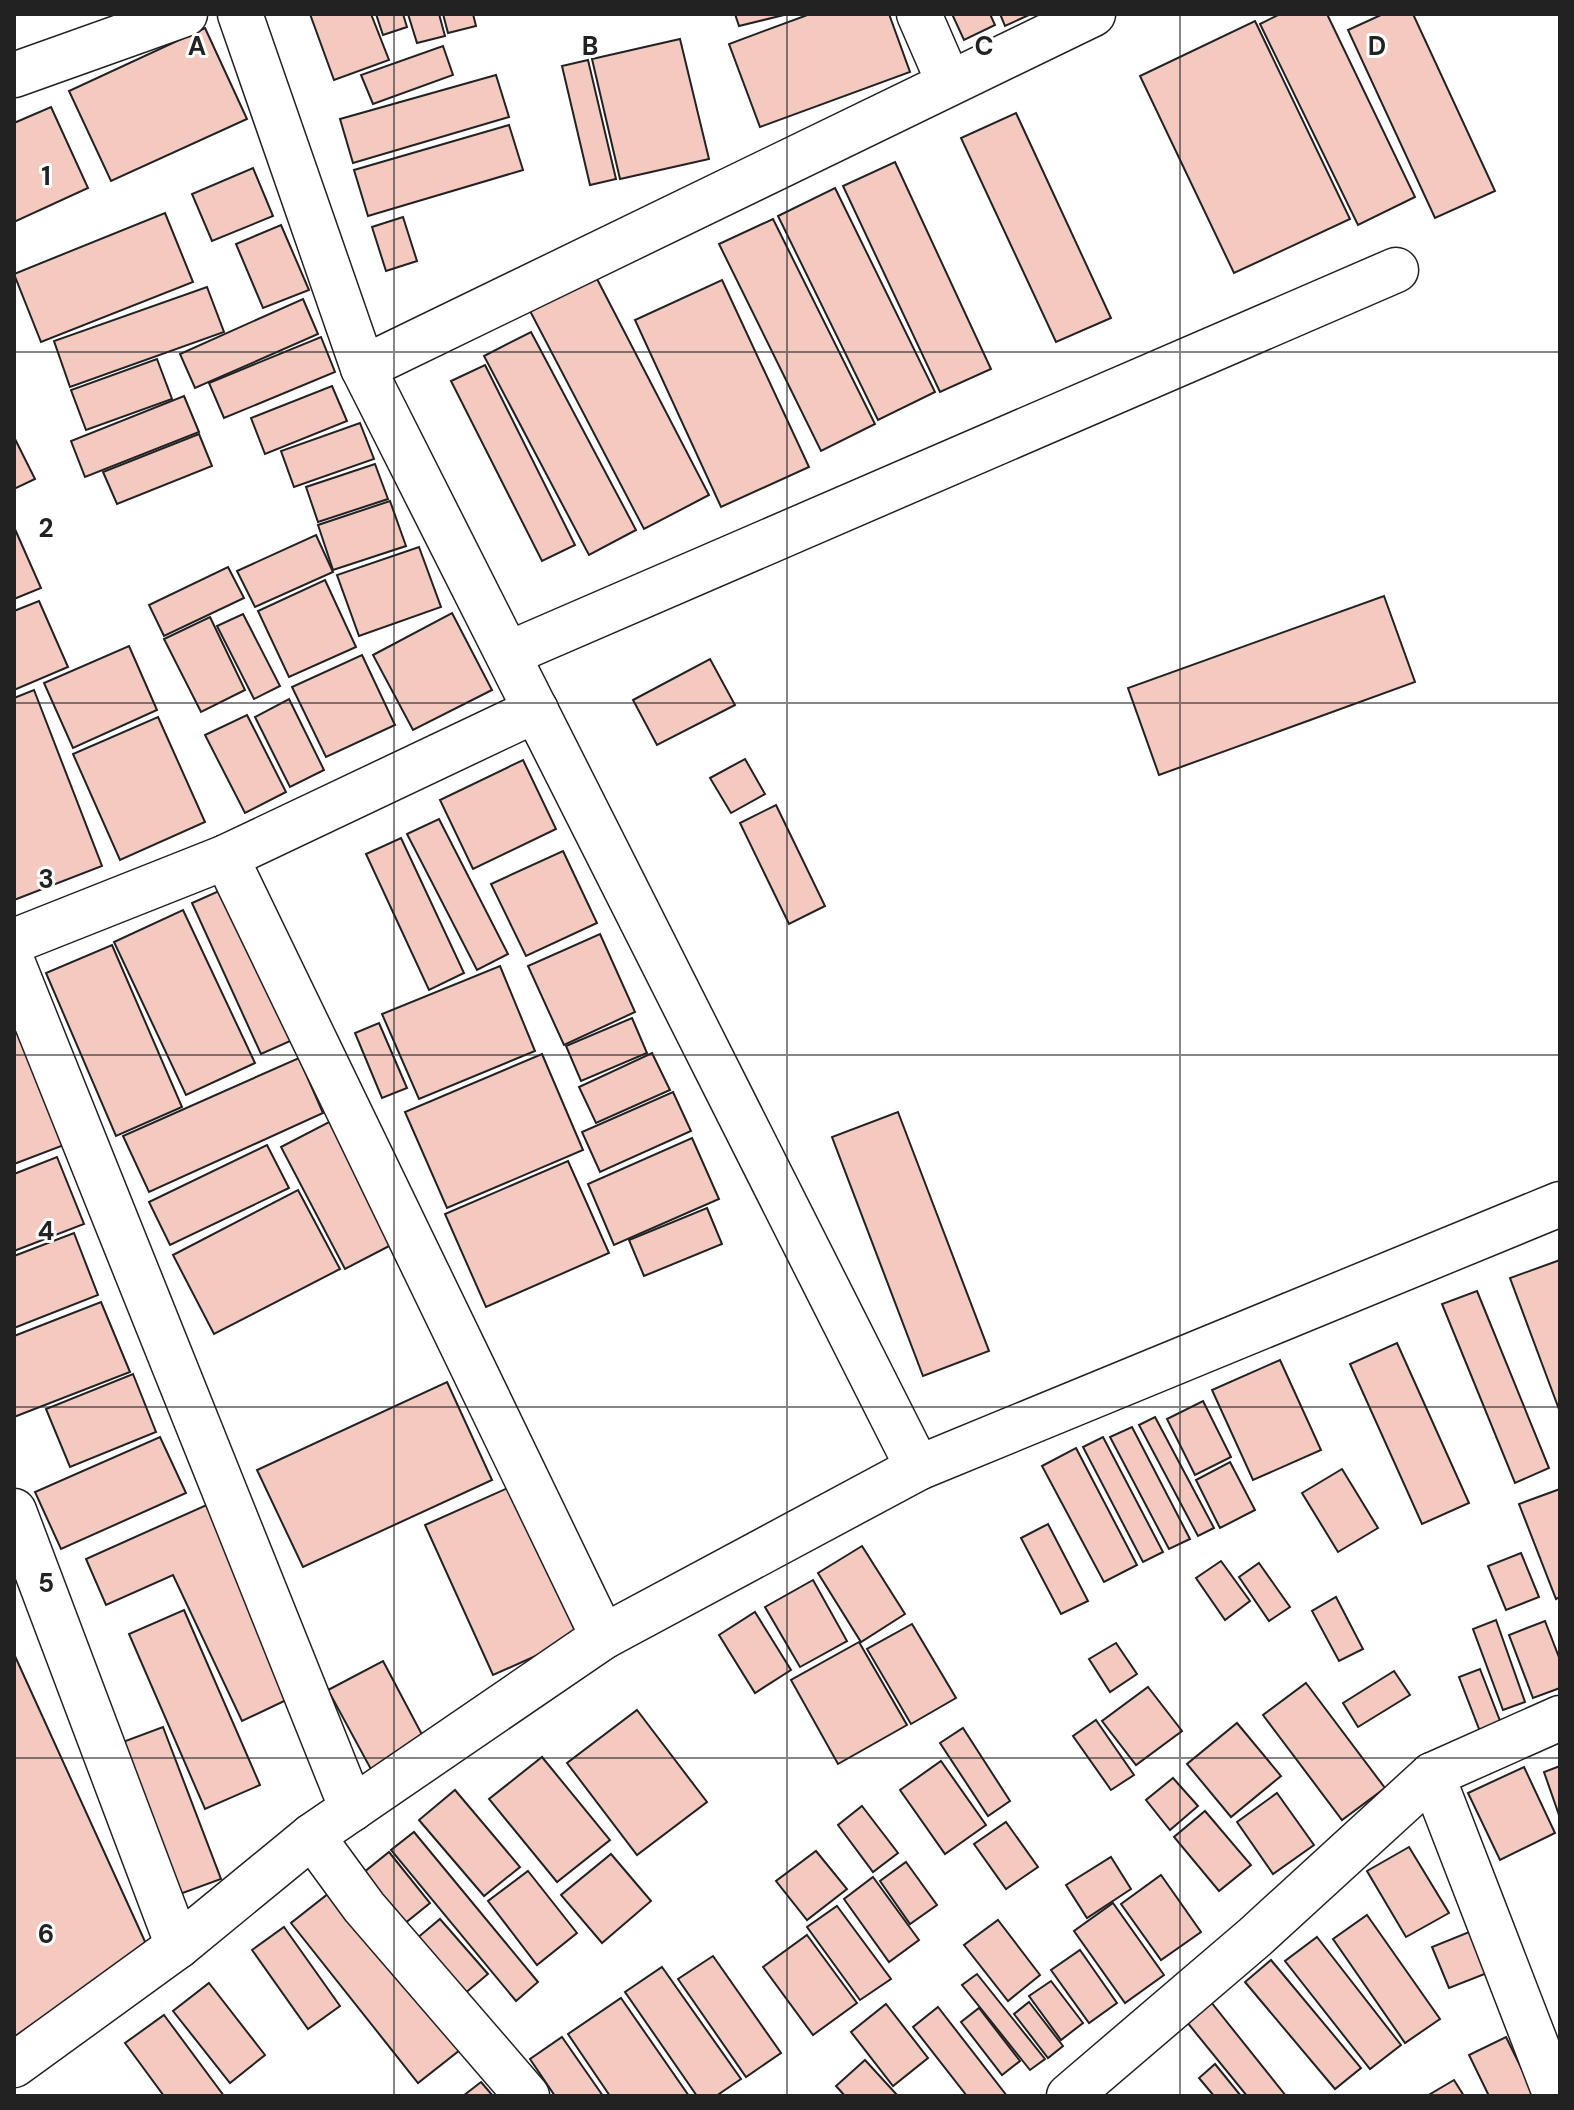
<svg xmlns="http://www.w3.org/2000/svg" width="1574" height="2110" font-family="'DM Sans',sans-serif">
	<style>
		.building { fill: #f3c9c0; stroke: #222; stroke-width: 2 }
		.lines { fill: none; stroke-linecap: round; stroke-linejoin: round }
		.minor-casing { stroke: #222; stroke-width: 47 }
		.minor { stroke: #fff; stroke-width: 44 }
		.grid { fill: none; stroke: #222; stroke-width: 2; stroke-opacity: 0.55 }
		.grid-label { font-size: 26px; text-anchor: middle; font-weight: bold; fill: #222; stroke: #fff; stroke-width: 6; stroke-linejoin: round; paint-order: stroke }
	</style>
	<rect width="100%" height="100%" fill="#fff"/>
	<!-- building -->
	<g class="building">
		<polygon points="310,14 371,14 389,60 334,80"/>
		<polygon points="376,14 403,14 407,27 383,35"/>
		<polygon points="408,14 439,14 445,36 417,43"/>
		<polygon points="443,14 473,14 476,26 448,33"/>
		<polygon points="735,14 788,14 739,26"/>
		<polygon points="810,14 889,14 910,72 760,127 729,44"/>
		<polygon points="952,14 990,14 995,25 964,40"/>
		<polygon points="1000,14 1031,14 1005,26"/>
		<polygon points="1280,14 1327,14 1415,197 1358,225 1260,24"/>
		<polygon points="1383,14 1413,14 1495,191 1435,218 1348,30"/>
		<polygon points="1255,21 1350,219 1234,273 1140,76"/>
		<polygon points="205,28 247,119 111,181 69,91"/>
		<polygon points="680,39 709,159 620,179 592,59"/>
		<polygon points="443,46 453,75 373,104 361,75"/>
		<polygon points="588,60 616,179 590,185 562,66"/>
		<polygon points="496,75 509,117 353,163 340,119"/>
		<polygon points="51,107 88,188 14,222 14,123"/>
		<polygon points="1016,113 1111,318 1056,342 961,138"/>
		<polygon points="509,125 523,170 368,216 354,170"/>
		<polygon points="895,162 991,369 940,392 843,186"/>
		<polygon points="253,168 273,216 212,241 192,194"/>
		<polygon points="835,188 935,392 878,420 778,216"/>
		<polygon points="165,213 193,282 41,342 14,274"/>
		<polygon points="403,217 417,261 386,271 372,227"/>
		<polygon points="773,219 875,424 821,451 719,244"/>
		<polygon points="281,225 309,290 263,308 236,244"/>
		<polygon points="596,277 709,495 644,529 530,311"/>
		<polygon points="722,280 809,467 721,507 635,320"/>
		<polygon points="207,287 224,332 70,387 54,341"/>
		<polygon points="303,299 318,334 195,388 180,354"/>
		<polygon points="531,332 636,530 589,555 484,356"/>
		<polygon points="321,337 335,372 224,418 209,383"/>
		<polygon points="157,359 172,399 86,430 71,390"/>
		<polygon points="485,365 575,545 542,561 451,381"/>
		<polygon points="332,386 347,421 265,454 251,418"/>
		<polygon points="184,396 199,432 85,477 71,441"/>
		<polygon points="360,423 374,459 294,487 281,451"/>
		<polygon points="199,434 212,466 117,504 103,472"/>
		<polygon points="14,437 35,479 14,489"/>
		<polygon points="375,464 388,499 318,522 306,487"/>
		<polygon points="390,501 406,546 333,570 318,525"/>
		<polygon points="14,527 41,588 14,599"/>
		<polygon points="316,535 333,572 255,607 237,571"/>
		<polygon points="419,547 441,607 359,636 337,575"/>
		<polygon points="228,567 244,598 164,636 149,605"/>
		<polygon points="325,580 356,647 289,677 258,611"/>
		<polygon points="1384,596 1415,682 1159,775 1128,688"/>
		<polygon points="39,601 68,667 14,690 14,611"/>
		<polygon points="452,613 492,690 413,730 373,655"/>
		<polygon points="243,614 280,686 254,699 217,626"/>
		<polygon points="210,617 245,690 201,712 164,639"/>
		<polygon points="129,646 157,710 73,748 44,683"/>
		<polygon points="362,655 395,725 326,757 292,687"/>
		<polygon points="710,659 735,705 657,745 633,700"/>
		<polygon points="34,690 102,866 14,900 14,698"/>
		<polygon points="289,699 324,770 290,787 255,717"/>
		<polygon points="247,715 286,792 245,813 205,735"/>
		<polygon points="158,717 205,822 120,860 73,754"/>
		<polygon points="745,759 765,794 731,813 710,778"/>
		<polygon points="523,760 556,829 473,869 440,800"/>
		<polygon points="776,805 825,906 789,924 740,823"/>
		<polygon points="439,819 508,954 477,970 407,834"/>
		<polygon points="401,838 464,973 429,990 366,854"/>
		<polygon points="563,851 597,923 526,956 491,884"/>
		<polygon points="237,883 306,1034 261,1054 192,903"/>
		<polygon points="183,910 255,1063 186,1095 114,942"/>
		<polygon points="600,934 635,1012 564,1045 528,966"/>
		<polygon points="112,945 182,1107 116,1136 46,973"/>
		<polygon points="500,966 535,1051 419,1099 382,1014"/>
		<polygon points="632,1018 647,1053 581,1081 566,1046"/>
		<polygon points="14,1021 64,1145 14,1164"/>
		<polygon points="379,1023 407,1088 382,1098 355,1033"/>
		<polygon points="652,1053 670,1090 596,1123 579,1087"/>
		<polygon points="542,1054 583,1150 447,1208 405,1112"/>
		<polygon points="299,1058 323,1113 149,1192 123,1136"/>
		<polygon points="673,1092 691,1131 600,1172 582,1132"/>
		<polygon points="898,1112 989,1351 923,1376 832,1137"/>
		<polygon points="331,1121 395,1243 345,1269 281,1147"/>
		<polygon points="692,1138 719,1199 614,1245 588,1184"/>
		<polygon points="267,1145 289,1188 170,1245 149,1202"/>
		<polygon points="57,1157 84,1224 14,1251 14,1174"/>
		<polygon points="568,1161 609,1253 486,1307 445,1214"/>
		<polygon points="298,1190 340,1269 214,1334 173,1255"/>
		<polygon points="707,1208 722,1244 644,1276 629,1240"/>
		<polygon points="74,1233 98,1295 14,1328 14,1256"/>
		<polygon points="1560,1260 1560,1412 1510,1278"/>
		<polygon points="1477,1291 1549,1468 1515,1483 1442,1304"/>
		<polygon points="101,1302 130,1372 14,1417 14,1336"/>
		<polygon points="1397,1343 1469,1503 1422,1524 1350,1364"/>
		<polygon points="1280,1360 1321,1450 1253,1480 1212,1390"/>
		<polygon points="133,1374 156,1432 70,1467 46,1409"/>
		<polygon points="447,1382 492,1480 303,1567 257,1470"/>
		<polygon points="1203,1401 1231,1457 1195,1475 1167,1419"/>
		<polygon points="1155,1417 1214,1528 1198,1536 1139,1425"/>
		<polygon points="1132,1427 1190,1539 1169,1549 1110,1437"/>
		<polygon points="160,1437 186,1493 61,1549 35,1492"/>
		<polygon points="1103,1437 1163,1552 1143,1562 1083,1447"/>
		<polygon points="1076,1448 1137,1565 1104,1582 1042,1466"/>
		<polygon points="1230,1462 1255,1510 1220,1528 1196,1480"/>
		<polygon points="1342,1469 1378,1528 1338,1552 1302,1493"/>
		<polygon points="510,1487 578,1637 493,1675 425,1525"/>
		<polygon points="1560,1489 1560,1597 1556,1599 1519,1504"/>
		<polygon points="211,1503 299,1694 242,1721 173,1575 106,1605 86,1559"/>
		<polygon points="1048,1524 1088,1601 1061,1614 1021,1538"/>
		<polygon points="862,1546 905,1614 861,1642 818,1573"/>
		<polygon points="1521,1553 1539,1597 1506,1610 1488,1566"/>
		<polygon points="1221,1561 1250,1601 1225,1620 1196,1578"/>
		<polygon points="1259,1563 1290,1607 1269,1621 1239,1577"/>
		<polygon points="813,1580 847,1641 800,1667 765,1607"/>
		<polygon points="1336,1597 1363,1649 1339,1661 1312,1611"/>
		<polygon points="184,1610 260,1785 205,1809 129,1634"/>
		<polygon points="755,1612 791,1670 755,1693 719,1635"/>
		<polygon points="1496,1620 1525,1702 1503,1710 1473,1629"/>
		<polygon points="1545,1621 1560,1660 1560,1688 1533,1698 1509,1635"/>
		<polygon points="912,1624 956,1698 911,1724 867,1649"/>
		<polygon points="859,1642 907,1725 838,1764 791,1680"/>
		<polygon points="1116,1643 1137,1674 1110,1692 1089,1659"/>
		<polygon points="14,1654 147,1946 14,2037"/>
		<polygon points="383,1661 427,1744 373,1773 328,1690"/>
		<polygon points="1480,1669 1507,1739 1486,1747 1459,1677"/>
		<polygon points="1394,1671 1410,1695 1358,1727 1343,1703"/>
		<polygon points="1306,1683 1385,1788 1342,1820 1263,1715"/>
		<polygon points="1148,1687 1182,1731 1136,1765 1102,1721"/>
		<polygon points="637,1710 707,1802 637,1855 567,1763"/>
		<polygon points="1096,1720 1134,1775 1111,1790 1073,1736"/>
		<polygon points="1237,1723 1281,1776 1231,1817 1187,1764"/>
		<polygon points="163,1727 221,1879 169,1898 112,1746"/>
		<polygon points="963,1728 1010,1801 988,1816 940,1743"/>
		<polygon points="542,1757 610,1840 557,1882 489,1799"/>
		<polygon points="941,1761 986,1825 945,1854 900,1790"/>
		<polygon points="1560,1766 1560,1818 1544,1772"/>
		<polygon points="1524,1767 1555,1833 1500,1860 1468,1793"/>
		<polygon points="1173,1778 1198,1806 1170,1830 1146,1800"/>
		<polygon points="455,1790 520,1867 484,1896 419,1820"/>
		<polygon points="1277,1793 1314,1845 1273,1874 1237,1822"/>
		<polygon points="862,1806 898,1853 873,1872 838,1825"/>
		<polygon points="1205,1811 1251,1865 1219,1891 1174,1837"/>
		<polygon points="1006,1822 1038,1867 1006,1889 974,1844"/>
		<polygon points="414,1832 538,1982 516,2001 391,1850"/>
		<polygon points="1409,1847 1449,1913 1406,1937 1367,1871"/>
		<polygon points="816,1851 847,1889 807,1920 776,1881"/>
		<polygon points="389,1852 430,1903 404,1924 363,1873"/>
		<polygon points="611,1854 651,1901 602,1943 561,1895"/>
		<polygon points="1111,1857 1131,1889 1087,1918 1066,1885"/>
		<polygon points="906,1862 937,1905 910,1924 880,1881"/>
		<polygon points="528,1871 577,1933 537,1965 488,1901"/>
		<polygon points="1161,1875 1201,1932 1161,1960 1121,1904"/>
		<polygon points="873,1877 919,1940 889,1962 844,1899"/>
		<polygon points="338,1886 465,2046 418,2083 291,1923"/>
		<polygon points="1113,1903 1164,1975 1125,2003 1074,1931"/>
		<polygon points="837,1906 891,1979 860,2000 807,1927"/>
		<polygon points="1367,1915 1440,2019 1405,2043 1333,1939"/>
		<polygon points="440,1919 488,1974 464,1994 416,1939"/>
		<polygon points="998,1920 1040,1975 1008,2001 964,1945"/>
		<polygon points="1484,1926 1500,1968 1449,1988 1432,1947"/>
		<polygon points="284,1927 340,2006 308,2029 252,1950"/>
		<polygon points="807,1935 857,2003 813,2035 763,1967"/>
		<polygon points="1317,1937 1401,2045 1370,2069 1285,1961"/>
		<polygon points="1080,1950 1117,2003 1089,2023 1051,1970"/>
		<polygon points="713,1956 781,2053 746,2077 678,1979"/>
		<polygon points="1271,1960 1361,2068 1335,2089 1245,1982"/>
		<polygon points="662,1967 741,2079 716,2096 697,2096 625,1992"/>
		<polygon points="977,1974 1045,2059 1030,2070 962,1985"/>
		<polygon points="1051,1981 1083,2023 1061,2040 1029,1996"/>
		<polygon points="209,1983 265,2055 230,2083 173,2011"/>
		<polygon points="1207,1997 1286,2096 1247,2096 1182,2016"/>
		<polygon points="621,1998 689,2096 610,2096 568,2034"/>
		<polygon points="1029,2002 1063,2046 1048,2058 1014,2014"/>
		<polygon points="886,2004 928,2058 893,2086 851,2032"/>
		<polygon points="938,2007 1007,2096 967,2096 913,2027"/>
		<polygon points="979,2008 1020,2061 1002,2075 961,2022"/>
		<polygon points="164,2015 224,2096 164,2096 125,2043"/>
		<polygon points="562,2037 603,2096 555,2096 530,2059"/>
		<polygon points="1506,2037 1535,2096 1489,2096 1469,2055"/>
		<polygon points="865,2060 898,2096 845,2096 836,2086"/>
		<polygon points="1215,2064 1241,2096 1214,2096 1199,2078"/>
		<polygon points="1454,2080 1464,2096 1427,2096"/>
		<polygon points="481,2082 493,2096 463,2096"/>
	</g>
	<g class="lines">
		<defs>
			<g id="minor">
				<polyline points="240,14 363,368"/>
				<polyline points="919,14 949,83"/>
				<polyline points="1093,14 363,368 918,1468 1560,1204"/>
				<polyline points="14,75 185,14"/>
				<polyline points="508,654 1396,270"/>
				<polyline points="226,857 603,1637"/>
				<polyline points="14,941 226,857 536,710"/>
				<polyline points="14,966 352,1809"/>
				<polyline points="14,1511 178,1946"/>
				<polyline points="312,1836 364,1907 527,2096"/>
				<polyline points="14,2065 178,1946 312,1836 603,1637 918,1468"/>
				<polyline points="1069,2096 1255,1937 1432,1775"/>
				<polyline points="1556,2096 1432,1775 1560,1718"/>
			</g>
		</defs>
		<!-- minor casing -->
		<use href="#minor" class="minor-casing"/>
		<!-- minor -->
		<use href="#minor" class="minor"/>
	</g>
	<!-- grid -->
	<path class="grid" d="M394 14V2096M787 14V2096M1180 14V2096M14 352H1560M14 703H1560M14 1055H1560M14 1407H1560M14 1758H1560"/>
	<g class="grid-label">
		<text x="197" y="55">A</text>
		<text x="590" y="55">B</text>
		<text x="984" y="55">C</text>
		<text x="1377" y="55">D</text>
		<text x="46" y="185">1</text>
		<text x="46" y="537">2</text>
		<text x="46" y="888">3</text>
		<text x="46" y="1240">4</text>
		<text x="46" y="1592">5</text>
		<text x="46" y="1943">6</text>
	</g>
	<!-- border -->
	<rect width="1574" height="2110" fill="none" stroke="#222222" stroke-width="32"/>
</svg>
